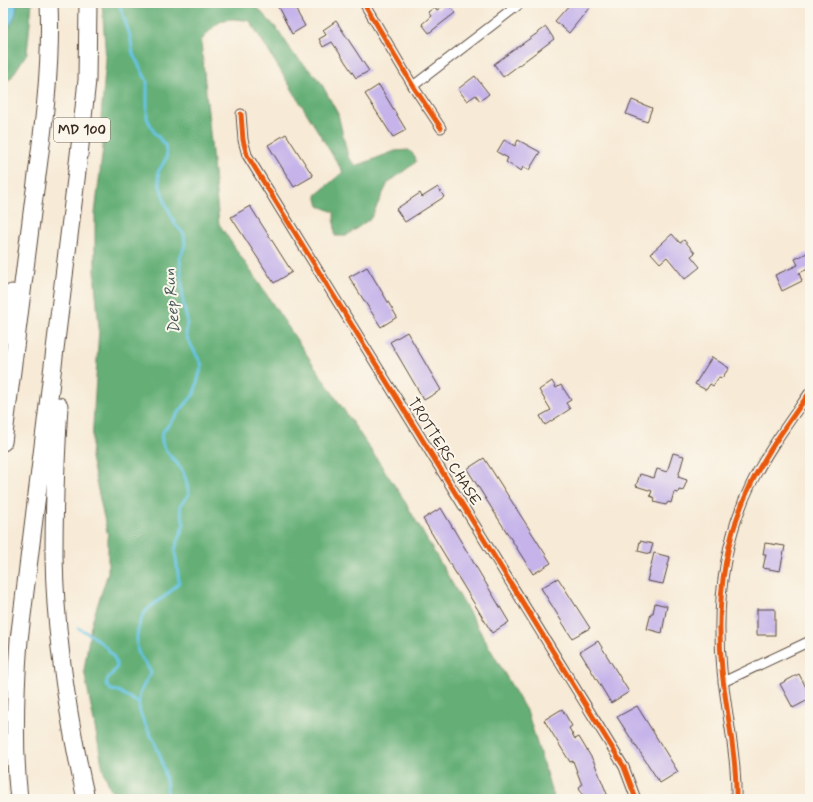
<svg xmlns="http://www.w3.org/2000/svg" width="813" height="802" font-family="Mynerve,sans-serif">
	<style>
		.forest { fill: #65af77; stroke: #506c4a }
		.water { fill: #65c4e4; stroke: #507781 }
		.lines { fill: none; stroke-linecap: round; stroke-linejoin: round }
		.stream { stroke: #65c4e4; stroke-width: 3 }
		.building { fill: #c5b3ea }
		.minor-casing { stroke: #57473a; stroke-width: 11 }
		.motorway-casing { stroke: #57473a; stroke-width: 19 }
		.minor { stroke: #fff; stroke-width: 9 }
		.motorway { stroke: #fff; stroke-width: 17 }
		.cycleway-casing { stroke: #fbf7ec; stroke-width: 8 }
		.cycleway { stroke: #e8590c; stroke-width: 5 }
		.labels { text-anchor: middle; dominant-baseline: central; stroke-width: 4; stroke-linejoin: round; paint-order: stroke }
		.shield { fill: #fbf7ec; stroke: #75685c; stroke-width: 1 }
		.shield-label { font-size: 14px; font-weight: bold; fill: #3b2a1e }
		.street-label { font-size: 15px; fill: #3b2a1e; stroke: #fbf7ec }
		.water-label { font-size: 16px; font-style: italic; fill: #485859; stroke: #fbf7ec }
	</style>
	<rect width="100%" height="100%" fill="#fbf7ec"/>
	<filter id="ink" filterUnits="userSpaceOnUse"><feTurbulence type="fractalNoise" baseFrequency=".025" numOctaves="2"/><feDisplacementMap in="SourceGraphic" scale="8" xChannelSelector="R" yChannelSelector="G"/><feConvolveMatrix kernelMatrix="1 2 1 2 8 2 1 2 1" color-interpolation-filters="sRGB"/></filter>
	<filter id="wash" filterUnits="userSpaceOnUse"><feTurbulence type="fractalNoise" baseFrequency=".012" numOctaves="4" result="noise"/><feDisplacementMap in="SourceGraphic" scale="16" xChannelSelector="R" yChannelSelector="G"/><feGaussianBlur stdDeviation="0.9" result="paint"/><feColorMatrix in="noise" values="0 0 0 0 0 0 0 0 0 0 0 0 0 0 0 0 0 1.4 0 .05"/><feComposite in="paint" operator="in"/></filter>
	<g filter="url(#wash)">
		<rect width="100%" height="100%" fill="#f7ead6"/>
		<!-- forest -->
		<g class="forest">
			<polygon points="17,3 32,3 27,53 11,78 3,84 3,33 9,27"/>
			<path d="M102 3H242L255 6 263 14 278 30 293 53 320 81 338 114 348 157 356 166 395 151 409 150 415 156 416 162 388 183 371 218 346 236H335L334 212 319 206 316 195 343 172 250 21C223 16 218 20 201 41L219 224 401 495 528 714 554 799H114L103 769 84 670 91 625 108 573V536L91 458 99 328 95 282V214L103 147 101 117 106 60Z"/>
		</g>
		<!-- water -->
		<path class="water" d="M3 3H17C17 15 13 25 3 31Z"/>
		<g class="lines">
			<!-- stream -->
			<g class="stream">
				<path d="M119 3 130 36 133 54 147 81V118L154 132 165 145 167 157 158 172 159 183 165 202 175 224 184 234 185 245 180 258 183 302 187 320 186 336 202 365 194 394 162 433C159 450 173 456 182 470 186 476 187 486 189 494L180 506 184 524 175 550 179 582C161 607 141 600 137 636 137 642 136 649 139 654 142 661 148 665 151 673 127 707 143 716 157 748 164 764 167 782 168 799"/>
				<path d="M78 628C93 635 115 650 117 667L108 679 106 684 111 690 118 691 138 703"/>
			</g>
		</g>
		<g id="blocks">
			<!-- building -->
			<g class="building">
				<polygon points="285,3 292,3 305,26 292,34 278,7"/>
				<polygon points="447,3 455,13 429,33 422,24 431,16 428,12 435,7 437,10"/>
				<polygon points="571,3 593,3 569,33 555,21"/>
				<polygon points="336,21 369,71 356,78 332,42 323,47 319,39 326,35 323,30"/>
				<polygon points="546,27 554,39 503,77 494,64"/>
				<polygon points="475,76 489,94 480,101 476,95 467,101 458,89"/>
				<polygon points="379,85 406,130 393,137 365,94"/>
				<polygon points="632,100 652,108 647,122 626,114"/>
				<polygon points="286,134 313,176 294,187 268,145"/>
				<polygon points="504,140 515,146 518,140 540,152 529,170 523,167 521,171 506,162 508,158 497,152"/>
				<polygon points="438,187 444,197 405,222 396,209 420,193 422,197"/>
				<polygon points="250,206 292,272 274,283 231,217"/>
				<polygon points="672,234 680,243 684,240 695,253 691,256 700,267 685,279 667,257 660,263 651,253"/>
				<polygon points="807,253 810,260 810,268 799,273 802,281 782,291 775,275 798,265 795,259"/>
				<polygon points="367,267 397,317 381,327 349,277"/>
				<polygon points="407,332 441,390 424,400 390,342"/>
				<polygon points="712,357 729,368 722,378 719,377 713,386 710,384 706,390 695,384"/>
				<polygon points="552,381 556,388 561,385 571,400 566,403 570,409 545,425 540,416 551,410 539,390"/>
				<polygon points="673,453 684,456 678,477 687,480 683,491 679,490 678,493 674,492 671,503 668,502 666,505 654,502 655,498 650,496 652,491 636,486 640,474 654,478 657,469 667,472"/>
				<polygon points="484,458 551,563 533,574 467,469"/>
				<polygon points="441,508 509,622 492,633 423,519"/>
				<polygon points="640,541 653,544 650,554 638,551"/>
				<polygon points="765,543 785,546 780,571 763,568 766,554 763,554"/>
				<polygon points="654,553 670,557 663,584 647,581"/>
				<polygon points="558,578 590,628 572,638 541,588"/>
				<polygon points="655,603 667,606 662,633 647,629 651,613 653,613"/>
				<rect x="757" y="609" width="18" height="26"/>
				<polygon points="598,641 629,692 611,703 580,652"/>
				<polygon points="799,674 810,695 810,699 793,708 780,684"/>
				<polygon points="637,706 678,772 660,783 617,717"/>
				<polygon points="562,709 572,726 569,728 575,739 579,737 594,762 609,799 584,799 579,787 582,785 573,761 570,762 544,720"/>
			</g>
		</g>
	</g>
	<g filter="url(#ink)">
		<use href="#blocks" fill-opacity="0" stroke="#57473a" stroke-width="1"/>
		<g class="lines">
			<defs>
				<g id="minor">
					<polyline points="364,3 413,86 441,128"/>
					<polyline points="413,86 521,3"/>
					<polyline points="241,114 243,140 247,155 624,767 636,799"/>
					<polyline points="723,682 810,641"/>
					<path d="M736 799C737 756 726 712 722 670 716 608 723 543 750 486 766 453 789 422 810 392"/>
				</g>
				<g id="motorway">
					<polyline points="3,335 12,293"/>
					<path d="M59 406C56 455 54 505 54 555 55 637 68 719 86 799"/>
					<path d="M3 442C13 363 23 284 33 205 42 138 52 70 49 3"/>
					<path d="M19 799C13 746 15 693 19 640L79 155 87 80 88 3"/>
				</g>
			</defs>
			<!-- minor casing -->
			<use href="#minor" class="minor-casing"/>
			<!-- motorway casing -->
			<use href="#motorway" class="motorway-casing"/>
			<!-- minor -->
			<use href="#minor" class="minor"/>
			<!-- motorway -->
			<use href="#motorway" class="motorway"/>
			<defs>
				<g id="cycleway">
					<polyline points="364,3 413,86 441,128"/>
					<polyline points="241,114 243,140 247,155 624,767 636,799"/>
					<path d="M736 799C737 756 726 712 722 670 716 608 723 543 750 486 766 453 789 422 810 392"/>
				</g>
			</defs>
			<!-- cycleway casing -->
			<use href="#cycleway" class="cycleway-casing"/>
			<!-- cycleway -->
			<use href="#cycleway" class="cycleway"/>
		</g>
	</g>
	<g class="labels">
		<!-- shield labels -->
		<rect class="shield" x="54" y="118" width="56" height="24" rx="3"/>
		<g class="shield-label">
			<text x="82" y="130">MD 100</text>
		</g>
		<!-- street labels -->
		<g class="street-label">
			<text transform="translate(444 452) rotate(58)">TROTTERS CHASE</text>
		</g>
		<!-- water labels -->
		<g class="water-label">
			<text transform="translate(172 301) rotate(-95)">Deep Run</text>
		</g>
	</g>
	<!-- margin -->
	<rect width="813" height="802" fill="none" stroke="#fbf7ec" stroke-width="16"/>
</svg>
